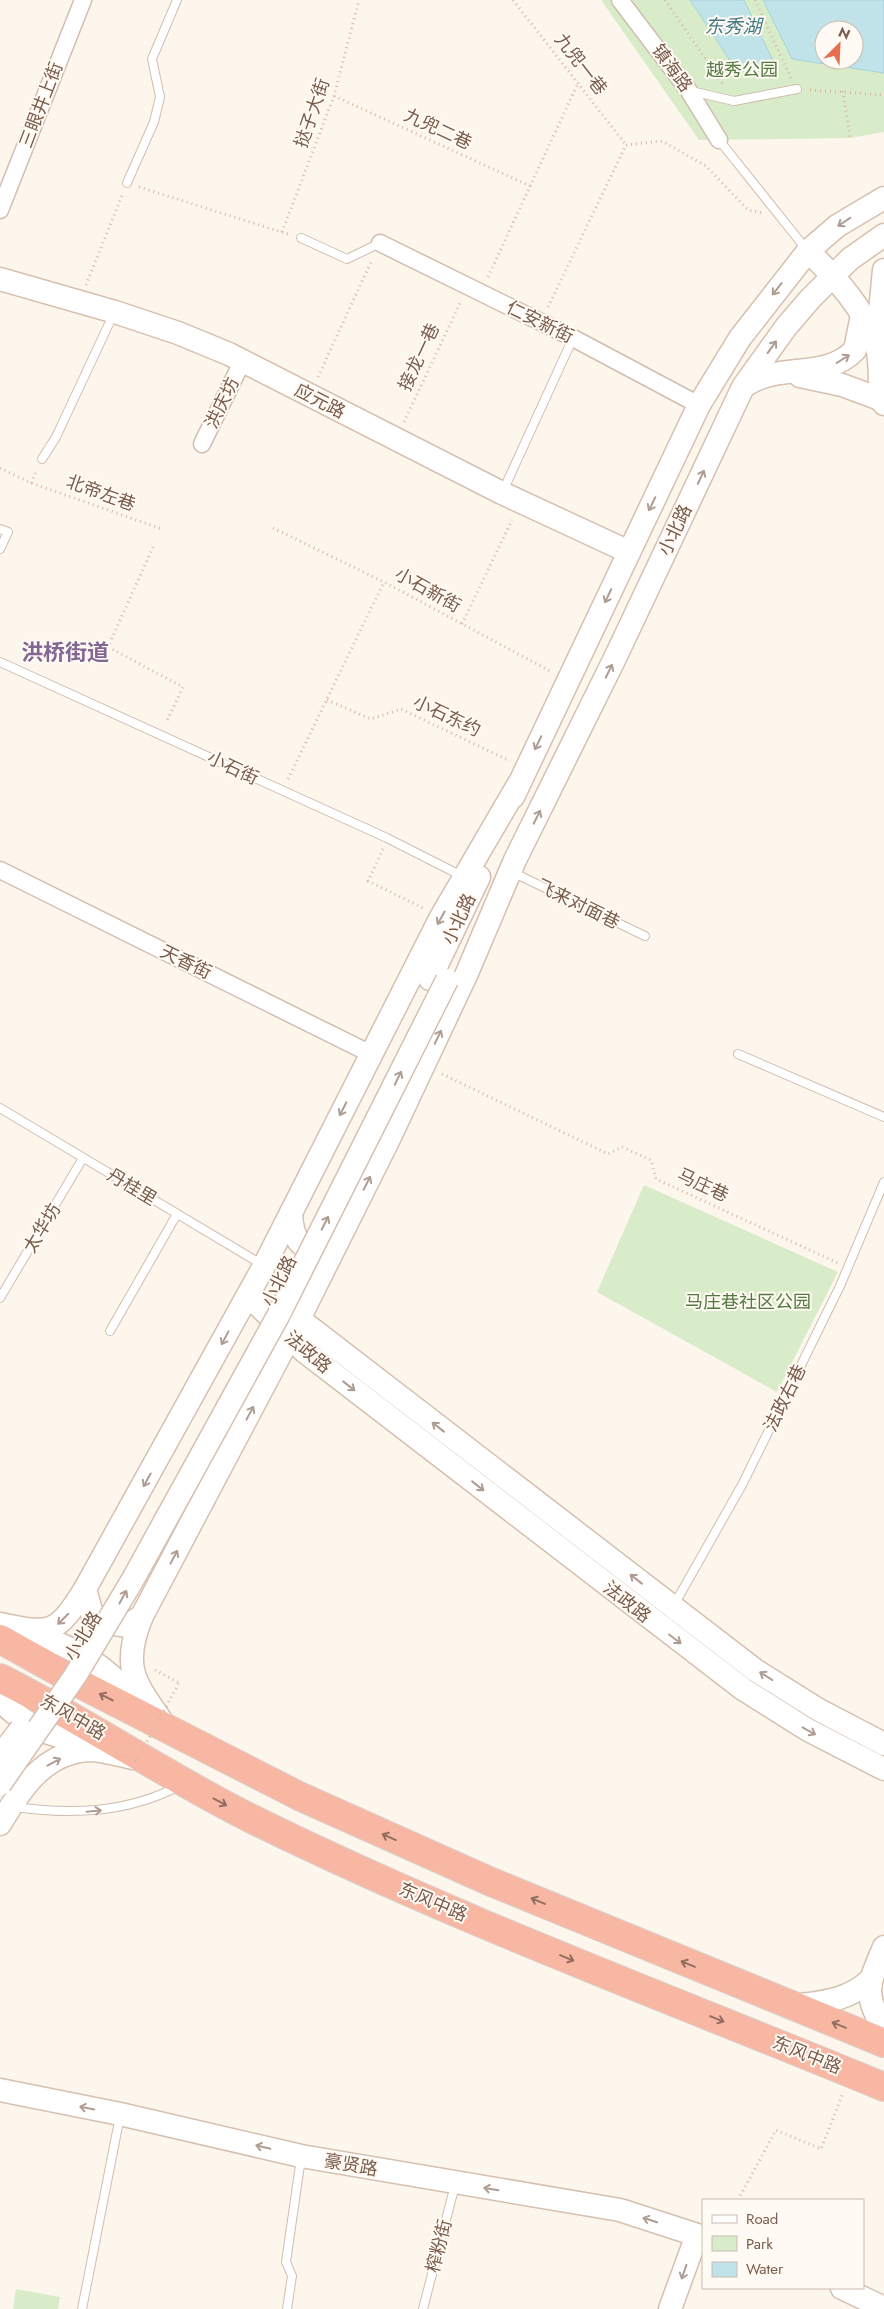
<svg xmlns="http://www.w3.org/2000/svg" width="884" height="2309" font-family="Jost,'Noto Sans SC',sans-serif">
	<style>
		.green { fill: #d8ecc9; fill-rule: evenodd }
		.water { fill: #bfe3e8; stroke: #a5d3da; fill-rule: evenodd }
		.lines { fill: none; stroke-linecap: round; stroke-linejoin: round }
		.lane-casing { stroke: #d1beb0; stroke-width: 10 }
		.street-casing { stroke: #d1beb0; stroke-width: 19 }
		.secondary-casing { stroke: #d6c0b0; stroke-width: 25 }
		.highway-casing { stroke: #dad1cd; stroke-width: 30 }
		.path { stroke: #d9b8a5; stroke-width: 3; stroke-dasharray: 1 4; stroke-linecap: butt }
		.lane { stroke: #fff; stroke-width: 8 }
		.street { stroke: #fff; stroke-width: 16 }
		.secondary { stroke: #fff; stroke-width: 22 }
		.highway { stroke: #f7b7a3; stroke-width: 28 }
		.secondary-bridge-casing { stroke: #d6c0b0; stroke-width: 25; stroke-linecap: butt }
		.path-bridge { stroke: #d9b8a5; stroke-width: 3; stroke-dasharray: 1 4; stroke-linecap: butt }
		.secondary-bridge { stroke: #fff; stroke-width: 22 }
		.oneway { stroke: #af9d94 }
		.oneway2 { stroke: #936e5e }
		.labels { text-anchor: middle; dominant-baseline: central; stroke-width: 4; stroke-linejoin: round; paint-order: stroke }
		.street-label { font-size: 18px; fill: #7a5c4d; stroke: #fffaf3 }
		.park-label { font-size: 18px; fill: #537a41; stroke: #fffaf3 }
		.water-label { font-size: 19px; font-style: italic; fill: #437c86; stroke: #fffaf3 }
		.district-label { font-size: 22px; font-weight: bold; fill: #846695; stroke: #fffaf3 }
	</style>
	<rect width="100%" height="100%" fill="#fdf6ec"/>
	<!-- green -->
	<g class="green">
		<path d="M601 0H884V132L850 138 699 140ZM824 30H854V60H824Z"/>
		<polygon points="644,1185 838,1272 777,1392 597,1292"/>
		<polygon points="16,2289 60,2297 58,2309 13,2309"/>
	</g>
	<!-- water -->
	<g class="water">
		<polygon points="690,0 744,0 774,63 769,71 737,71"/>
		<path d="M763 0H884V73L792 59ZM824 30H854V60H824Z"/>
	</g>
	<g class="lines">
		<defs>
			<g id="lane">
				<polyline points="691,91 734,101 797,89"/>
				<polyline points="719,140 806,249"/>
				<polyline points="127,183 154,122 160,97 152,59 177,0"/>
				<polyline points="301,238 347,259 380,243"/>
				<polyline points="42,459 56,437 114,313"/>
				<polyline points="503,491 573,338"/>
				<polyline points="0,529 8,532 0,549"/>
				<polyline points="0,662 387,838 462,876"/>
				<polyline points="512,872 645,936"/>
				<polyline points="738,1054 884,1117"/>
				<polyline points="0,1108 263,1265"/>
				<polyline points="0,1298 83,1158"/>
				<polyline points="110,1331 177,1214"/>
				<polyline points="674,1605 742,1485 840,1286 884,1182"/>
				<path d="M15 1807C72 1815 127 1813 179 1786"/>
				<polyline points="82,2309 120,2116"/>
				<polyline points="287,2309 292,2276 286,2262 301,2158"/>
				<polyline points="423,2309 455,2185"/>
			</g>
			<g id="street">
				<polyline points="620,0 689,91 719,140"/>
				<polyline points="0,210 83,0"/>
				<polyline points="380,243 573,338 699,405"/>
				<polyline points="202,444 242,362"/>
				<polyline points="0,870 371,1054"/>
			</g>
			<g id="secondary">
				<path d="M808 251C835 277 865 309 876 345 882 361 879 383 880 399L884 404"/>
				<polyline points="0,279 115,312 178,333 229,354 502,493 629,552"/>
				<polyline points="877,343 884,270"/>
				<polyline points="800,376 842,385 880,399"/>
				<path d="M746 385C780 362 825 381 855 350L862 315"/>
				<polyline points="513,797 699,405 740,338 808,251 837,226 884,198"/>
				<polyline points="430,979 479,877"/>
				<path d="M291 1213C292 1239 302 1257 331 1245"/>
				<polyline points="248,1295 304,1351 743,1689 808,1730 884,1769"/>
				<polyline points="285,1312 299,1319 755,1670 819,1710 884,1744"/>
				<polyline points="85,1589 92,1614 107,1623 126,1626 142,1616"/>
				<path d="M0 1624C51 1635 57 1634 85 1589L264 1266 441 917 518 785"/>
				<path d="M30 1634C82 1648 103 1667 141 1703"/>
				<path d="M0 1700C30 1731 53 1736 94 1744"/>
				<path d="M165 1726C136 1683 120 1669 142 1616L299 1319 388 1141 467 973 515 860 615 658 743 387 786 327 810 299 850 259 884 235"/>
				<path d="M0 1824C20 1790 43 1753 88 1750 103 1750 119 1755 133 1758"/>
				<path d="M884 1947C868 1985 863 1992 884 2030"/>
				<path d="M793 2006C822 2002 848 2001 870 1980"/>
				<polyline points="0,2090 120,2114 301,2156 620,2210 703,2237"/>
				<polyline points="842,2288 884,2308"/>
				<polyline points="670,2309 697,2235"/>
			</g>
			<g id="highway">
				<polyline points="0,1639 84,1686 299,1796 489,1881 884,2043"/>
				<path d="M0 1678C85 1721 163 1774 248 1817 454 1919 671 1999 884 2087"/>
			</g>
		</defs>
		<!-- lane casing -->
		<use href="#lane" class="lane-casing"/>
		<!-- street casing -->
		<use href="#street" class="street-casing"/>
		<!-- secondary casing -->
		<use href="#secondary" class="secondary-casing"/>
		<!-- highway casing -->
		<use href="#highway" class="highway-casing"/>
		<!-- path -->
		<g class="path">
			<polyline points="513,0 626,145"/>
			<polyline points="665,0 724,86"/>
			<polyline points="755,0 791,78"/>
			<polyline points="810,90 884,95"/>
			<polyline points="843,91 850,138"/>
			<polyline points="334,96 530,186"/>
			<polyline points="626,145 662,141 706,166 748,210 762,213"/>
			<polyline points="139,187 291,235"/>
			<polyline points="282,232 334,96 359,0"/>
			<polyline points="488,277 578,83"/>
			<polyline points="86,285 123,193"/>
			<polyline points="548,307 626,145"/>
			<polyline points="318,377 371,262"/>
			<polyline points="404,422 461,301"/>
			<polyline points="0,468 31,483 162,529"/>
			<polyline points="31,483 37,470"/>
			<polyline points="273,528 384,582 550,671"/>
			<polyline points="153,547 108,647 183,687 166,723"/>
			<polyline points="462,624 512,520"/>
			<polyline points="327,700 371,719 401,709 510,761"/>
			<polyline points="288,779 384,582"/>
			<polyline points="383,849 368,881 423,908"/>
			<polyline points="442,1074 608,1154 622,1147 651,1160 656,1179 838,1263"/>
			<polyline points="155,1670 179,1683"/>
			<polyline points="738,2200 776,2130 821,2149 843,2093"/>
		</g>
		<!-- lane -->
		<use href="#lane" class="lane"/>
		<!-- street -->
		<use href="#street" class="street"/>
		<!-- secondary -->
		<use href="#secondary" class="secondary"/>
		<!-- highway -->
		<use href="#highway" class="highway"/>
		<defs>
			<g id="secondary-bridge">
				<polyline points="0,1756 21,1729"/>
				<polyline points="0,1784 75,1676 132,1581 278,1316 447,980"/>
			</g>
		</defs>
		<!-- secondary-bridge casing -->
		<use href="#secondary-bridge" class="secondary-bridge-casing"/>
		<!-- path-bridge -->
		<polyline class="path-bridge" points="112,1750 136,1762 179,1683"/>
		<!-- secondary-bridge -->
		<use href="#secondary-bridge" class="secondary-bridge"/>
	</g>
	<!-- one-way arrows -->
	<defs><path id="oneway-shaft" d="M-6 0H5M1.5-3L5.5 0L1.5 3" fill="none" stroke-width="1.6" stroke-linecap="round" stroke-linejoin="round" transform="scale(1.25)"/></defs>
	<g class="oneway">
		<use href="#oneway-shaft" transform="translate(844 222) rotate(146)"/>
		<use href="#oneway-shaft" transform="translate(777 289) rotate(128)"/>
		<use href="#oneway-shaft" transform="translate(772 347) rotate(-54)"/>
		<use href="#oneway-shaft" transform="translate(843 359) rotate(-32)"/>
		<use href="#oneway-shaft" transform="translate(701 477) rotate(-65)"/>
		<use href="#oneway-shaft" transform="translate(652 504) rotate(116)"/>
		<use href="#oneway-shaft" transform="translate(608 596) rotate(115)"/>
		<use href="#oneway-shaft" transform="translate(609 671) rotate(-64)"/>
		<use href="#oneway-shaft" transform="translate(538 743) rotate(116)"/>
		<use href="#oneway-shaft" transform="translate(537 817) rotate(-63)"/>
		<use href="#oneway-shaft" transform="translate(441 918) rotate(119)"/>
		<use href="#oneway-shaft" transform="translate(438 1037) rotate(-64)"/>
		<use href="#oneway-shaft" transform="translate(398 1078) rotate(-64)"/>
		<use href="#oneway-shaft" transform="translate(343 1109) rotate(117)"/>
		<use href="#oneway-shaft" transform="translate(367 1183) rotate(-63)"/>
		<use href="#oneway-shaft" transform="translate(325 1223) rotate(-63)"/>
		<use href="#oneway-shaft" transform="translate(225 1338) rotate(118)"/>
		<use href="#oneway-shaft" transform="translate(349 1386) rotate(38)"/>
		<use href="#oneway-shaft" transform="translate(250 1413) rotate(-62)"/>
		<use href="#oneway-shaft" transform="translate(438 1427) rotate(-142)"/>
		<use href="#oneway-shaft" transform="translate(147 1480) rotate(119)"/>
		<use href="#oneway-shaft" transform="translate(478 1486) rotate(38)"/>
		<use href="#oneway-shaft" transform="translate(174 1557) rotate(-62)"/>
		<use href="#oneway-shaft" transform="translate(636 1579) rotate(-142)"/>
		<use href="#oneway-shaft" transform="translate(123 1597) rotate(-61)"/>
		<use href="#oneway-shaft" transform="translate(63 1619) rotate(135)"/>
		<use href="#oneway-shaft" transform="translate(675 1639) rotate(37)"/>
		<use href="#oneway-shaft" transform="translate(766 1676) rotate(-148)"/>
		<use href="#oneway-shaft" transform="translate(809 1731) rotate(29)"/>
		<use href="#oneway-shaft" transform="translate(54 1762) rotate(-28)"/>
		<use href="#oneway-shaft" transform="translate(94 1811) rotate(-5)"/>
		<use href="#oneway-shaft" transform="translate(87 2108) rotate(-169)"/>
		<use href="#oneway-shaft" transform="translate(263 2147) rotate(-167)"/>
		<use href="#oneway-shaft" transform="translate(491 2189) rotate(-171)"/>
		<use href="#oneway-shaft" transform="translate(650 2220) rotate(-162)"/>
		<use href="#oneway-shaft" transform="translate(684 2272) rotate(109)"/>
	</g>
	<g class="oneway2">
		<use href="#oneway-shaft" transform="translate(106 1697) rotate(-153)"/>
		<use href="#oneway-shaft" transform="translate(220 1802) rotate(28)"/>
		<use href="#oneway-shaft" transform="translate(389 1837) rotate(-156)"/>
		<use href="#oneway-shaft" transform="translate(538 1901) rotate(-157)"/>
		<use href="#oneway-shaft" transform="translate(567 1958) rotate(22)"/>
		<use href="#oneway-shaft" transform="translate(688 1964) rotate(-158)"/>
		<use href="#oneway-shaft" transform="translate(717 2019) rotate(22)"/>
		<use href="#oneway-shaft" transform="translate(839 2025) rotate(-158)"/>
	</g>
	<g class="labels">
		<!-- street labels -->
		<g class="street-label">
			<text transform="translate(581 64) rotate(52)">九兜一巷</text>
			<text transform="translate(672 68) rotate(54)">镇海路</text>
			<text transform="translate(41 105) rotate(-69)">三眼井上街</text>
			<text transform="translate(312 113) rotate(-71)">挞子大街</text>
			<text transform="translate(438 129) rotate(25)">九兜二巷</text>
			<text transform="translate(540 322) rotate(26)">仁安新街</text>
			<text transform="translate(419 357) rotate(-65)">接龙一巷</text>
			<text transform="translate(320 401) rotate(27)">应元路</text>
			<text transform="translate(222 403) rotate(-64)">洪庆坊</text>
			<text transform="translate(101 493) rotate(20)">北帝左巷</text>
			<text transform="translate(675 530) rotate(-65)">小北路</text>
			<text transform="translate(428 590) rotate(29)">小石新街</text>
			<text transform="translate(447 716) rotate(25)">小石东约</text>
			<text transform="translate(233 768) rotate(25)">小石街</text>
			<text transform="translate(578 904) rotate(26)">飞来对面巷</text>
			<text transform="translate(459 919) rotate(-65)">小北路</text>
			<text transform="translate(186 962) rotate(26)">天香街</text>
			<text transform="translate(703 1185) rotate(25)">马庄巷</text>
			<text transform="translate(132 1187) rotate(31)">丹桂里</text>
			<text transform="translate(42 1228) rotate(-59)">太华坊</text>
			<text transform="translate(279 1281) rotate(-63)">小北路</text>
			<text transform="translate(308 1352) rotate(40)">法政路</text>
			<text transform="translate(785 1398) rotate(-64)">法政右巷</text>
			<text transform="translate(627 1602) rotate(38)">法政路</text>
			<text transform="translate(83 1636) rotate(-59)">小北路</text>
			<text transform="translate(73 1717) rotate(30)">东风中路</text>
			<text transform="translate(433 1902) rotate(23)">东风中路</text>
			<text transform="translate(807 2055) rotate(22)">东风中路</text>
			<text transform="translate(351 2165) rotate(10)">豪贤路</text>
			<text transform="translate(439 2246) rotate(-76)">榨粉街</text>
		</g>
		<!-- park labels -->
		<g class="park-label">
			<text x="742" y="70">越秀公园</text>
			<text x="748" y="1302">马庄巷社区公园</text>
		</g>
		<!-- water labels -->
		<g class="water-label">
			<text x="733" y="26">东秀湖</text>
		</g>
		<!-- district labels -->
		<g class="district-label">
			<text x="65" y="652">洪桥街道</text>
		</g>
	</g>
	<!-- legend -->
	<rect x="702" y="2199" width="162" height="90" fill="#fffaf3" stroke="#cabbb1"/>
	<rect x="712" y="2215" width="25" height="8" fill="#ffffff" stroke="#cabbb1"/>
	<text x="746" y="2224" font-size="15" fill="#7a5c4d">Road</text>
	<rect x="712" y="2236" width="25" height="15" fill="#d8ecc9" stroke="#cabbb1"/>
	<text x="746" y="2249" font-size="15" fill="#7a5c4d">Park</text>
	<rect x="712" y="2262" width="25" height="15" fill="#bfe3e8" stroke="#cabbb1"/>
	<text x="746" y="2274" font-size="15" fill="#7a5c4d">Water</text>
	<!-- north arrow -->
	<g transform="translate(839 45) rotate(24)"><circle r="24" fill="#fffaf3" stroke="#cabbb1"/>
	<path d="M0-4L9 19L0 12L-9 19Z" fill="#e76f51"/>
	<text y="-8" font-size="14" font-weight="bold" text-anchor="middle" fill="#7a5c4d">N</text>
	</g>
</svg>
